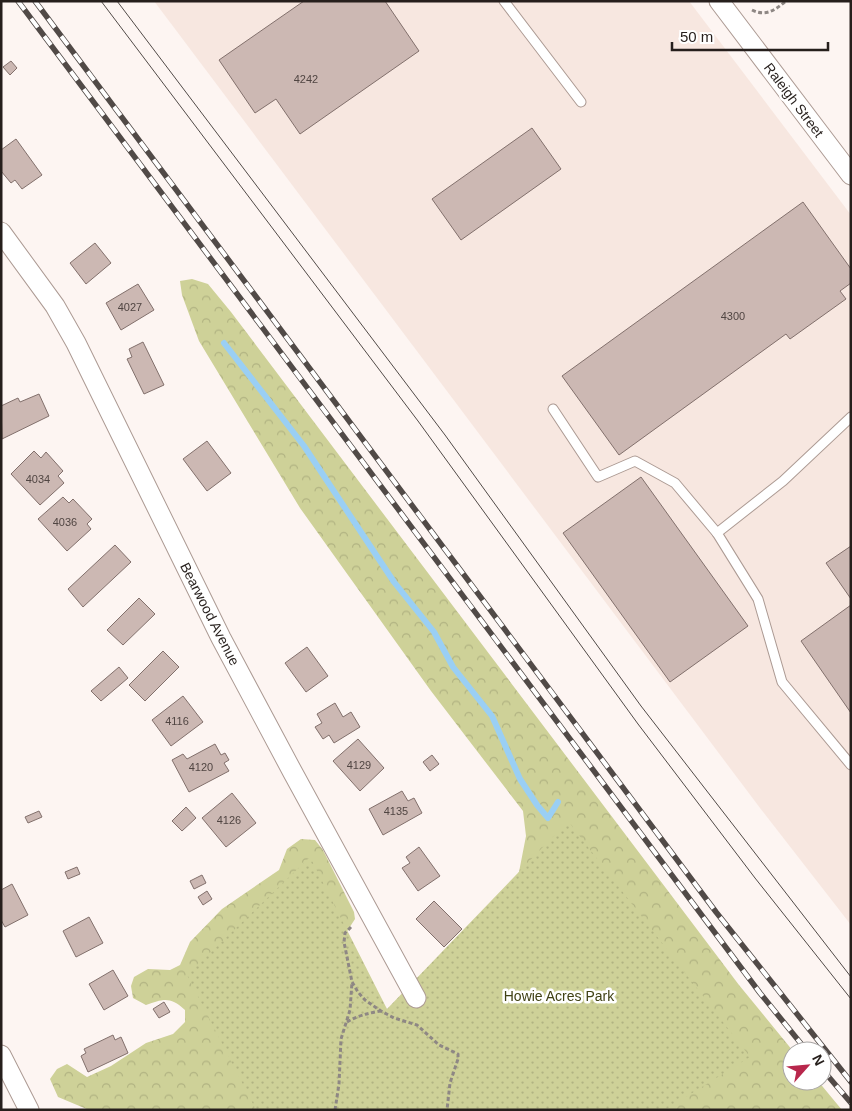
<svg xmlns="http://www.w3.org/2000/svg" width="852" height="1111" font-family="Helvetica,sans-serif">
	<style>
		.built { fill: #f7e7e0 }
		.forest { fill: url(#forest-crowns) }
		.park { fill: url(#park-dots) }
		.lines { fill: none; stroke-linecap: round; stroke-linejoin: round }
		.stream { stroke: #9acff4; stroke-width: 6 }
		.building { fill: #ccb8b3; stroke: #82706c }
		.service-casing { stroke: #ac9a93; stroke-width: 11 }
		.minor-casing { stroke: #ac9a93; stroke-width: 21 }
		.path { stroke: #8e8784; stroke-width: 3; stroke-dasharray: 4 2.5; stroke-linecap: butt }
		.service { stroke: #fff; stroke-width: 9 }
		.minor { stroke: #fff; stroke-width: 19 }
		.tram { stroke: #514a47; stroke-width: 1 }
		.rail-casing { stroke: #514a47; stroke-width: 5.5 }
		.rail { stroke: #fff; stroke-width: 4; stroke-dasharray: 11; stroke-linecap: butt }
		.labels { text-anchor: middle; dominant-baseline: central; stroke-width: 5; stroke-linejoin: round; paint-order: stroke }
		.number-label { font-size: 11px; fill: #504542 }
		.street-label { font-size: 14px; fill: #261f1c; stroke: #fff }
		.park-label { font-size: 14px; fill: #404115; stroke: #fff }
	</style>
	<defs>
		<pattern id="forest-crowns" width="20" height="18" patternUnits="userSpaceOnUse" patternTransform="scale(1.25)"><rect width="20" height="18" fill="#ced198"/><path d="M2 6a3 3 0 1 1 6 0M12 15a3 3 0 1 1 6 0" fill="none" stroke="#b1b382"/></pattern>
		<pattern id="park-dots" width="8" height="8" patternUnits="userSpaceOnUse" patternTransform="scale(1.25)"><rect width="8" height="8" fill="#ced198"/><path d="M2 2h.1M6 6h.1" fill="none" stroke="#b1b382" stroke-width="1.8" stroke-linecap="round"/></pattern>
	</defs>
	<rect width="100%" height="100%" fill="#fdf5f2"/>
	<!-- built -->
	<polygon class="built" points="154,1 689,1 851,215 851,925 760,808"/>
	<!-- forest -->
	<g class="forest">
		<polygon points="192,279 208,284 231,312 739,985 793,1051 792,1081 818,1081 842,1110 454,1110 499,911 519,872 526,836 523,811 431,691 300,508 199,341 182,295 180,281"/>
		<path d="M301 839 315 840 323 850 354 912 355 919 342 939 327 1110H89L58 1097 50 1079 57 1069 67 1064 87 1077 111 1066 146 1043 173 1034 185 1022V1010C170 996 163 999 146 1005L133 998 131 986 134 977 148 969 170 970 180 965 190 942 222 909 279 870 287 849Z"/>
	</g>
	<!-- park -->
	<polygon class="park" points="568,821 750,1057 665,1110 256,1110 187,975 310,857 387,1009"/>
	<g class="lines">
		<!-- stream -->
		<polyline class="stream" points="224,343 304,446 394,582 434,632 453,667 492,716 520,779 537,805 548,818 558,802"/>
	</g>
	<!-- building -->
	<g class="building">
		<polygon points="304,1 385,1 419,51 300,134 276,99 255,113 219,60"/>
		<polygon points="11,61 17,68 10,75 3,67"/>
		<polygon points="532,128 561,169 461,240 432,199"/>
		<polygon points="16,139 42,175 22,189 15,180 11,183 1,171 1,150"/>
		<polygon points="803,202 851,269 851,283 840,291 846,299 790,339 786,334 619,455 562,376"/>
		<polygon points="95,243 111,263 86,284 70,263"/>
		<polygon points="138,284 154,310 121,330 106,303"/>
		<polygon points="143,342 164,385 144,394 127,359 132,357 129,349"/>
		<polygon points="39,394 49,416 2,439 1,406 18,398 20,402"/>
		<polygon points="207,441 231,473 207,491 183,459"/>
		<polygon points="34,451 41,458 46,452 63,471 58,476 64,483 40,505 11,474"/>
		<polygon points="641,477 748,626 670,682 563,533"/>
		<polygon points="63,497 69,503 73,499 92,519 87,524 91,529 67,551 38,519"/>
		<polygon points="115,545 131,562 83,607 68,589"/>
		<polygon points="851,546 851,599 826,563"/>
		<polygon points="139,598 155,614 123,645 107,630"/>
		<polygon points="851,605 851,713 801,641"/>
		<polygon points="307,647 328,676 306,692 285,663"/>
		<polygon points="163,651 179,667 145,701 129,685"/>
		<polygon points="119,667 128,678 101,701 91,691"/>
		<polygon points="183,696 203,722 171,746 152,720"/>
		<polygon points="335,703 343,717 351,712 360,727 334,743 329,735 323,739 315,727 322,723 317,714"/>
		<polygon points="358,739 384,768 360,791 333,761"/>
		<polygon points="215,744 221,755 225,753 229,760 224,763 229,771 189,792 172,760 183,754 187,759"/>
		<polygon points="432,755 439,764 430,771 423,762"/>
		<polygon points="402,791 408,801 414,798 422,813 383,835 369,809"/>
		<polygon points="232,793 256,823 226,847 202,818"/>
		<polygon points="186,807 196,818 182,831 172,821"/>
		<polygon points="39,811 42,817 28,823 25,817"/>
		<polygon points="419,847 440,876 418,891 402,868 410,863 406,857"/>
		<polygon points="77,867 80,874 68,879 65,872"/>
		<polygon points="202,875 206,883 194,889 190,881"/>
		<polygon points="12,884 28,915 5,927 1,920 1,890"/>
		<polygon points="207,891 212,899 203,905 198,897"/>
		<polygon points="434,901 462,929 444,947 416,919"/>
		<polygon points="89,917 103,943 76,957 63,931"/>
		<polygon points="113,970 128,996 104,1010 89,984"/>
		<polygon points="164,1002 170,1012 159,1018 153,1009"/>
		<polygon points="113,1035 115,1040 121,1037 128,1053 88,1072 81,1056 86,1053 84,1049"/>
	</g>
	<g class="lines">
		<defs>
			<g id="service">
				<polyline points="504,1 581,102"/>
				<polyline points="553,409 598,477 635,461 675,483 717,533"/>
				<polyline points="851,417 783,481 717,533 758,599 782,682 851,765"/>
			</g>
			<g id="minor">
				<polyline points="719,1 851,175"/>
				<polyline points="1,232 55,306 76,343 221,638 292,771 416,998"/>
				<polyline points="1,1055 29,1110"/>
			</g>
		</defs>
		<!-- service casing -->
		<use href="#service" class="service-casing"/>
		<!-- minor casing -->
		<use href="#minor" class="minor-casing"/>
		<!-- path -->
		<g class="path">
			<path d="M752 10C766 17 775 10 786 1"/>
			<polyline points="351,927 345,933 344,942 352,982 358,992 365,1000 381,1011 394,1018 417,1025 439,1045 458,1054 458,1059 450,1083 447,1110"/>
			<path d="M347 1022C357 1016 368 1013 381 1011"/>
			<polyline points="335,1110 339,1084 341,1039 350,1010 352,982"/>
		</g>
		<!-- service -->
		<use href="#service" class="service"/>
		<!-- minor -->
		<use href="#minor" class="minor"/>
		<!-- tram -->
		<g class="tram">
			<polyline points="101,1 418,421 638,724 755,878 851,999"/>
			<polyline points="117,1 445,435 641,706 851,977"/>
		</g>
		<defs>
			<g id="rail">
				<polyline points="18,1 760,993 807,1051"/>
				<polyline points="35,1 716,912 851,1082"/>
				<polyline points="822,1069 851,1103"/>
			</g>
		</defs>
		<!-- rail casing -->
		<use href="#rail" class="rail-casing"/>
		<!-- rail -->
		<use href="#rail" class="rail"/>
	</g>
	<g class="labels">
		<!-- number labels -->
		<g class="number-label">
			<text x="306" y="79">4242</text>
			<text x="130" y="307">4027</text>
			<text x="733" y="316">4300</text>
			<text x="38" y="479">4034</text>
			<text x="65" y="522">4036</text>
			<text x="177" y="721">4116</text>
			<text x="359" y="765">4129</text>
			<text x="201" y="767">4120</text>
			<text x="396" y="811">4135</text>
			<text x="229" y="820">4126</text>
		</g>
		<!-- street labels -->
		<g class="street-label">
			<text transform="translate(794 100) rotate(53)">Raleigh Street</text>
			<text transform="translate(210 614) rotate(63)">Bearwood Avenue</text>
		</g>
		<!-- park labels -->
		<g class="park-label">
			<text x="559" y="996">Howie Acres Park</text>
		</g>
	</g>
	<!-- border -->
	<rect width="852" height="1111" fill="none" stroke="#261f1c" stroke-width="5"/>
	<!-- north arrow -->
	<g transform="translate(807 1066) rotate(63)"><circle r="24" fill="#ffffff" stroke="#a8a5a4"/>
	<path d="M0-4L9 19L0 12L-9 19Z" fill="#b8274c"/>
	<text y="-8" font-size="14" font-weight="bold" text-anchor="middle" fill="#261f1c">N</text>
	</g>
	<!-- scale -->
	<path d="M672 42v8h156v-8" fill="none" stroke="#261f1c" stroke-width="2.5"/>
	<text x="680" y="42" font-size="15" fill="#261f1c" stroke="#ffffff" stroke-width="4" paint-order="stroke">50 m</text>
</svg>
